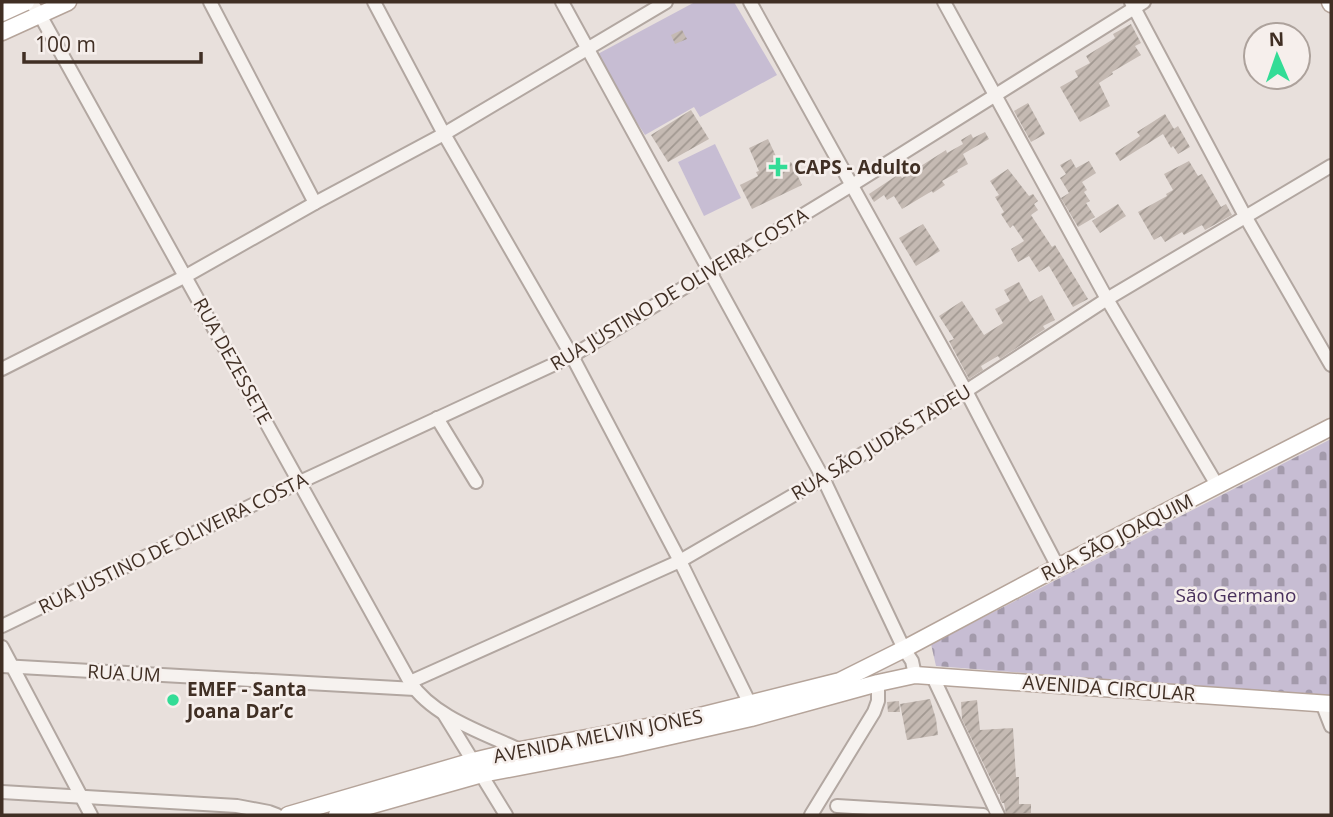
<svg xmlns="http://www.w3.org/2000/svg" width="1333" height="817" font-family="'Open Sans',sans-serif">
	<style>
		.green { fill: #c7bdd3 }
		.cemetery { fill: url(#cemetery-stones) }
		.building { fill: url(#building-hatch) }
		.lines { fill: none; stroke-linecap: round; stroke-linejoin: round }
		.minor-casing { stroke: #b2a7a1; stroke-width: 16 }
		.major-casing { stroke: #b5a49a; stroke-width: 19 }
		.minor { stroke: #f6f2ef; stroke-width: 12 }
		.major { stroke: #fff; stroke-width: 16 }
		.poi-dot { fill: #33dc96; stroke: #f6efec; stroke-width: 2.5 }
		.labels { text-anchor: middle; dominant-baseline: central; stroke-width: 5; stroke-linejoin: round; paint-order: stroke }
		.poi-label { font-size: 19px; font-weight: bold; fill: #402f24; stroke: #f6efec; text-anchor: start }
		.street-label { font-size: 19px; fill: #402f24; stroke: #f6efec }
		.park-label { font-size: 19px; fill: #49305d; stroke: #f6efec }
	</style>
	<defs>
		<pattern id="cemetery-stones" width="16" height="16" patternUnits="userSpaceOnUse" patternTransform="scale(1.75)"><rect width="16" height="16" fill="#c7bdd3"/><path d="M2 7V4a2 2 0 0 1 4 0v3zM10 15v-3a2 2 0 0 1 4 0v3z" fill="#a39aab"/></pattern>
		<pattern id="building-hatch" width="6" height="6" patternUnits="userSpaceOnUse" patternTransform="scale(1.75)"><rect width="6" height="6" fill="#c5bab3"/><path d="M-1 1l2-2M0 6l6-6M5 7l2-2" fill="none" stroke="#a19891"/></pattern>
	</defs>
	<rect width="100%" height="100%" fill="#e8e0dc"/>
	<!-- green -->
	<g class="green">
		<polygon points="695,2 734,2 777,75 700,117 694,107 645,135 594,56"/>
		<polygon points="715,144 741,198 704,216 678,162"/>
	</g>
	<!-- cemetery -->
	<polygon class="cemetery" points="1331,439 1331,697 936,666 931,644"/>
	<!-- building -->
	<g class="building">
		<polygon points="1131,24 1141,43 1135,46 1141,55 1112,72 1113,74 1099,83 1110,106 1080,122 1060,87 1078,77 1075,71 1090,63 1086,56 1115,38 1113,34"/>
		<polygon points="682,30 687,39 675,44 671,35"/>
		<polygon points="1028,103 1045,134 1031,142 1014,111"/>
		<polygon points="691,110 709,139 668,162 651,135"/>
		<polygon points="1165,114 1174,129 1178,126 1190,147 1178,154 1173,146 1171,148 1163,134 1120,161 1115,153 1140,136 1137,132"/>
		<polygon points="985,132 989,139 963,154 968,164 957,170 958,172 942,181 945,185 933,193 932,191 902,209 894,196 887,200 884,195 874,202 869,194 899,174 902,178 946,150 947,153 963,144 961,140 971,134 973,138"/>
		<polygon points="768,139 781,167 791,162 802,185 752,209 740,185 758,176 756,172 759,171 749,148"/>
		<polygon points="1071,159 1076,168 1089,161 1096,173 1082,182 1087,190 1084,192 1090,201 1086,203 1095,217 1078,227 1061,198 1069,193 1060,178 1066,174 1060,165"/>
		<polygon points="1189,161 1198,176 1202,174 1221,207 1226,204 1232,215 1205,230 1202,225 1184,235 1182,232 1165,242 1161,236 1154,240 1138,212 1167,196 1166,194 1173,190 1164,174"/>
		<polygon points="1008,169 1029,196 1033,194 1038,201 1034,204 1038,210 1031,215 1052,247 1055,245 1088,299 1073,307 1049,266 1039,272 1029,256 1018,262 1011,249 1024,241 1013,225 1010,228 1001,214 1004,212 995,197 999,195 990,181"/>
		<polygon points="1118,204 1126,216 1100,233 1092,221"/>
		<polygon points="923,224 940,251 916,266 899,238"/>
		<polygon points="1019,282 1030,302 1042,295 1055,320 1043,326 1045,329 1000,359 998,356 981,366 983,370 969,379 949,341 954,339 939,316 962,301 984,335 1003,323 995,309 1010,301 1004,290"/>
		<polygon points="930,699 936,719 938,735 907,740 900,704"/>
		<polygon points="977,700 980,730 1013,728 1016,777 1019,777 1019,804 1031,804 1031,813 1006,814 1004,803 1002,803 1000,799 1000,794 998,794 962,719 961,702"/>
		<polygon points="899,701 900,712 888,712 887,702"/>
	</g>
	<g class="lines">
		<defs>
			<g id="minor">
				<path d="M31 2 40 15 410 682C433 717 484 733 520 750"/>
				<polyline points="210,2 315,203"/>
				<polyline points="374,2 444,134 572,356 680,561 750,704"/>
				<polyline points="562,2 823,478 904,649 912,661 915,675"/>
				<polyline points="750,2 966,391 1058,567"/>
				<polyline points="944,2 1107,299 1217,485"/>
				<polyline points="1131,2 1245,216 1331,365"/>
				<polyline points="2,369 186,276 315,203 444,134 666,2"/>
				<polyline points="437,418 476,482"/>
				<polyline points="2,626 300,482 572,356 852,185 1144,2"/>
				<polyline points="2,647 91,815"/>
				<polyline points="2,666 415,689"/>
				<polyline points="932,675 998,815"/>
				<polyline points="410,682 680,561 823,478 966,391 1107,299 1331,166"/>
				<polyline points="1322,703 1331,726"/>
				<polyline points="444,714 506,815"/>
				<polyline points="2,792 237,806 269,812 277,815"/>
				<polyline points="837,806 983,815"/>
				<polyline points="811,815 874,712 878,701 878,683"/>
			</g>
			<g id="major">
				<polyline points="1330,2 1331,4"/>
				<polyline points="2,13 26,2"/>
				<polyline points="2,32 68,2"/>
				<polyline points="288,815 473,761 520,750 680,721 840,681 904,649 1058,567 1331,427"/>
				<polyline points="337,815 482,774 618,748 751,718 878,683 915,675 1331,704"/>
			</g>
		</defs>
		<!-- minor casing -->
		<use href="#minor" class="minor-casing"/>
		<!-- major casing -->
		<use href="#major" class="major-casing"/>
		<!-- minor -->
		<use href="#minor" class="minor"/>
		<!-- major -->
		<use href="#major" class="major"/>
	</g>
	<!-- markers -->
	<g class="poi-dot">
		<path d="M774.5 156.5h7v7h7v7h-7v7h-7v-7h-7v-7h7z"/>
		<circle cx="173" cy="700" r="7"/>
	</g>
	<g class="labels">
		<!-- poi labels -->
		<g class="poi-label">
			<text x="794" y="167">CAPS - Adulto</text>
			<text x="187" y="689">EMEF - Santa<tspan x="187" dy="22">Joana Dar’c</tspan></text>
		</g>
		<!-- street labels -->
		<g class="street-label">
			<text transform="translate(679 289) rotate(-31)">RUA JUSTINO DE OLIVEIRA COSTA</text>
			<text transform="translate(233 361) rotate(61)">RUA DEZESSETE</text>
			<text transform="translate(881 442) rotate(-31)">RUA SÃO JUDAS TADEU</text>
			<text transform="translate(1117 537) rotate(-27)">RUA SÃO JOAQUIM</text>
			<text transform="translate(173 543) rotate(-26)">RUA JUSTINO DE OLIVEIRA COSTA</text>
			<text transform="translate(124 673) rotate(3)">RUA UM</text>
			<text transform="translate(1109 688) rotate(4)">AVENIDA CIRCULAR</text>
			<text transform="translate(598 736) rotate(-11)">AVENIDA MELVIN JONES</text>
		</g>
		<!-- park labels -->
		<g class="park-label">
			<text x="1236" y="595">São Germano</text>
		</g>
	</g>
	<!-- border -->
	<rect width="1333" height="817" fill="none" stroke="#402f24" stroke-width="7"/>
	<!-- north arrow -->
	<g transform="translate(1277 56) rotate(358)"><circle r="33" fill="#f6efec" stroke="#ada29c" stroke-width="2"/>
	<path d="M0-5L12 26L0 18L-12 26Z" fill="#33dc96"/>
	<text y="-10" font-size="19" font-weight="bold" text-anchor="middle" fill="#402f24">N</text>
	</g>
	<!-- scale -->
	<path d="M24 52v10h177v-10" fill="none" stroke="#402f24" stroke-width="3.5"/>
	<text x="35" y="52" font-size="21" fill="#402f24" stroke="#f6efec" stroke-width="5" paint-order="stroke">100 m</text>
</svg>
